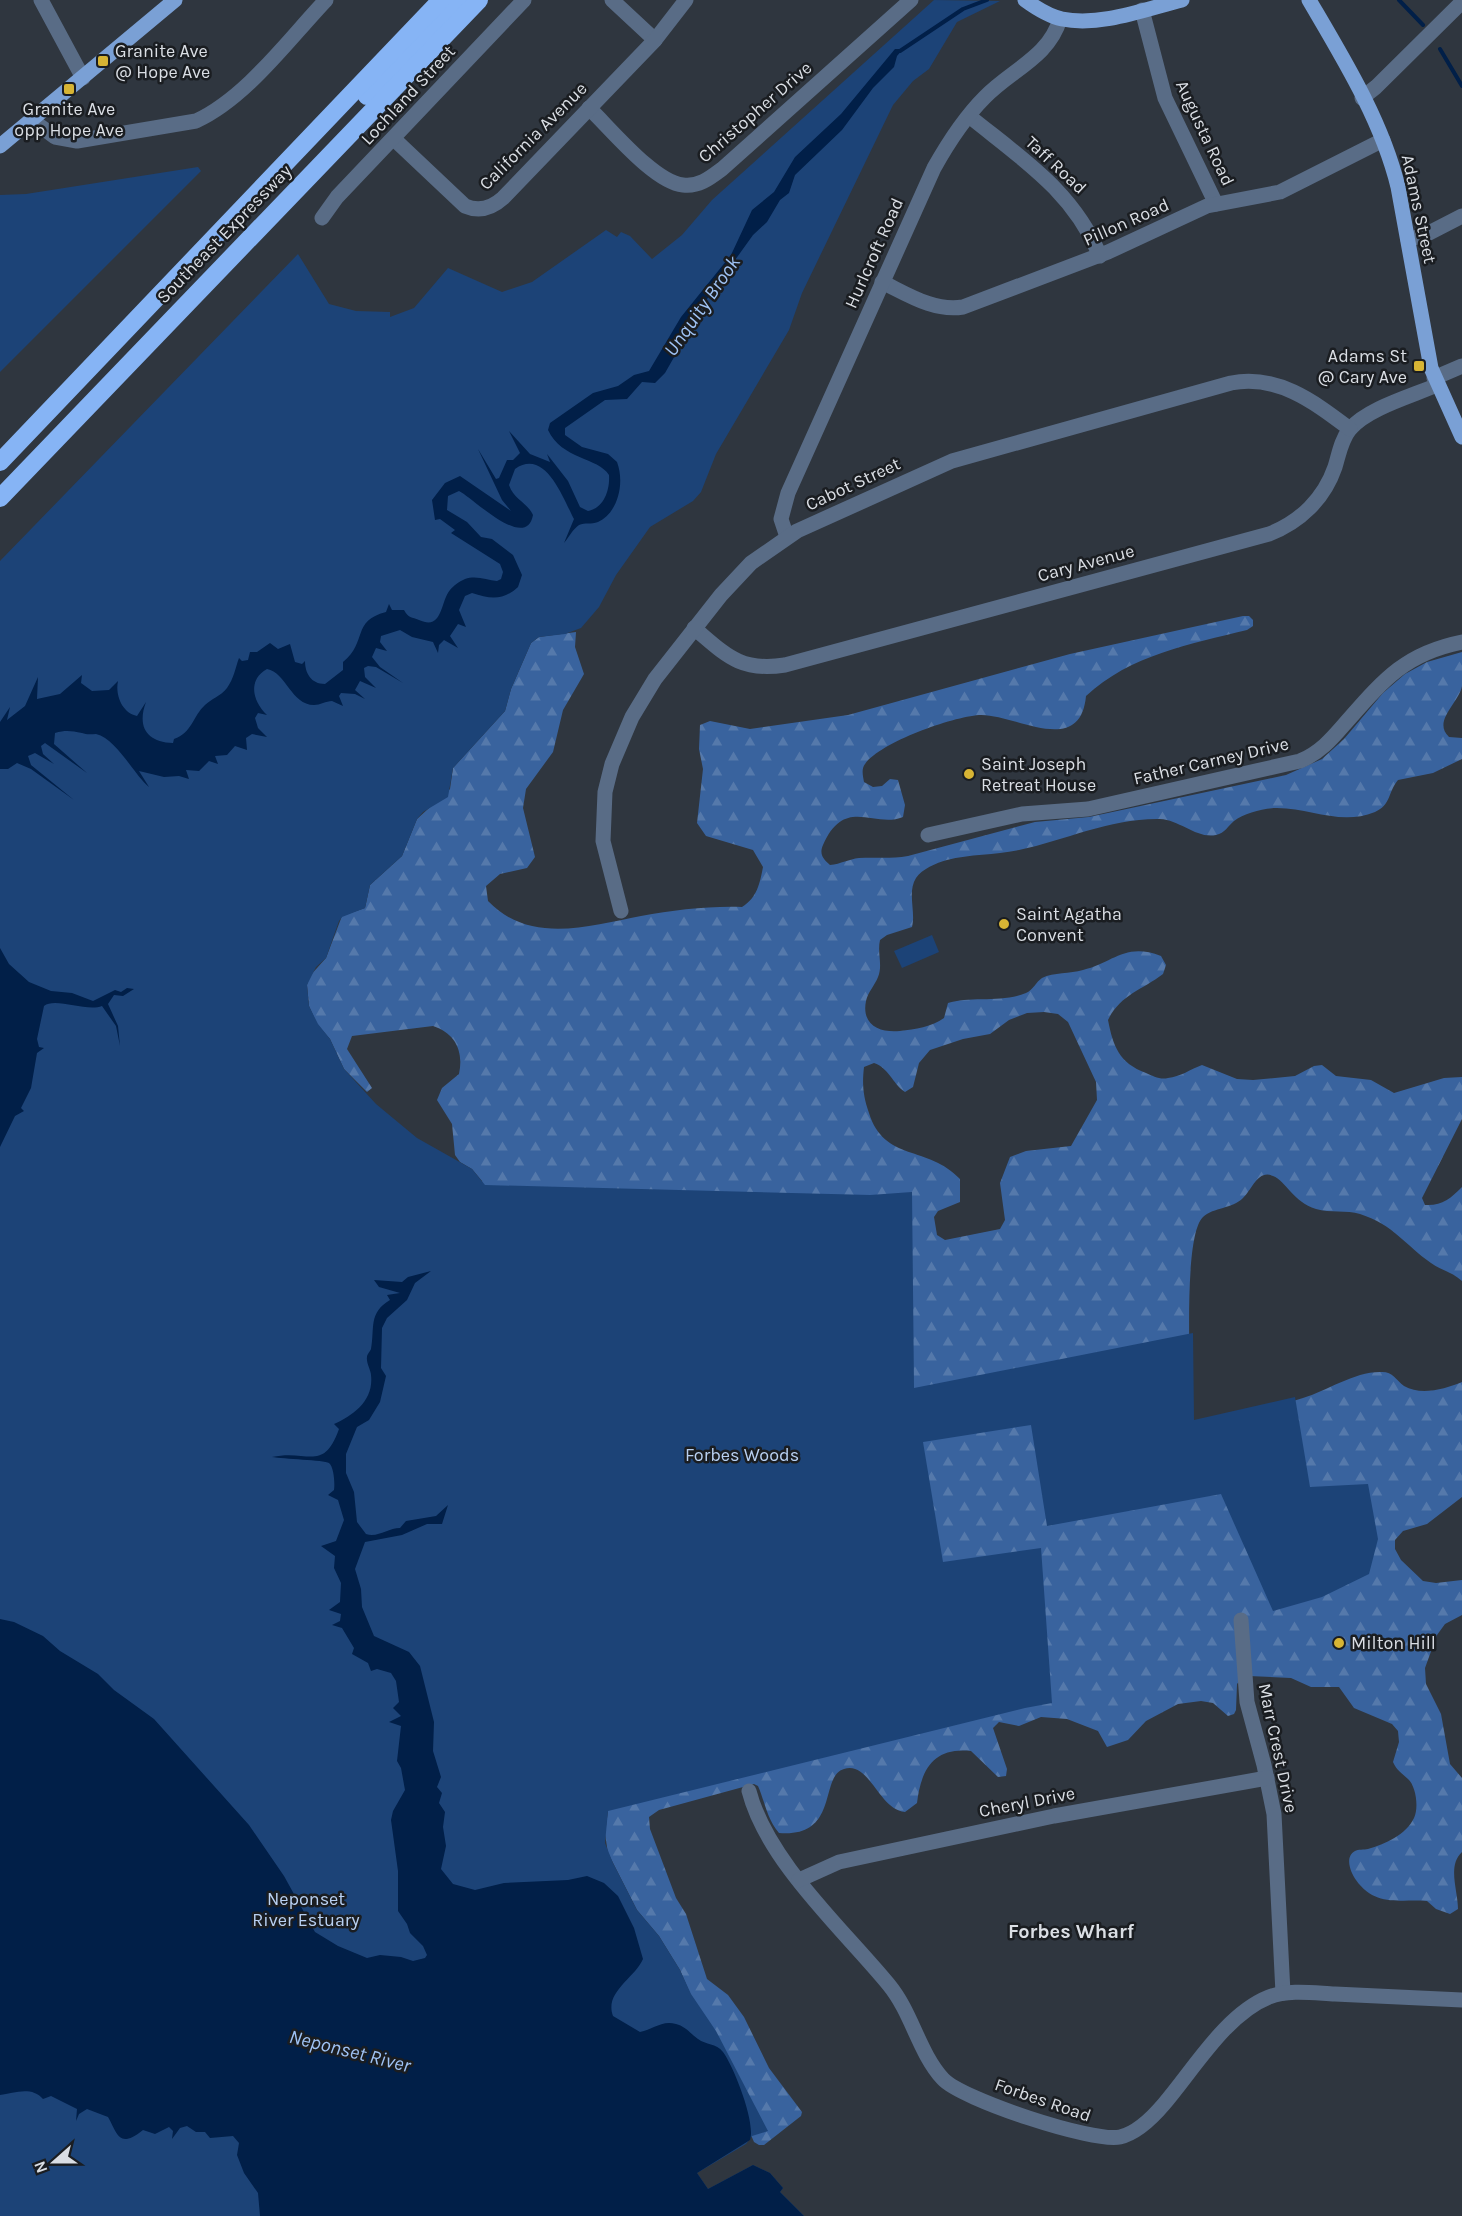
<svg xmlns="http://www.w3.org/2000/svg" width="1462" height="2216" font-family="Karla,sans-serif">
	<style>
		.forest { fill: url(#forest-firs); fill-rule: evenodd }
		.green { fill: #1c4377 }
		.water { fill: #011f48 }
		.lines { fill: none; stroke-linecap: round; stroke-linejoin: round }
		.stream { stroke: #011f48; stroke-width: 4 }
		.minor { stroke: #596c86; stroke-width: 15 }
		.major { stroke: #7aa0d5; stroke-width: 15 }
		.highway { stroke: #86b4f5; stroke-width: 18 }
		.poi-dot { fill: #d7b434; stroke: #1a1d21; stroke-width: 2 }
		.labels { text-anchor: middle; dominant-baseline: central; stroke-width: 5; stroke-linejoin: round; paint-order: stroke }
		.poi-label { font-size: 18px; fill: #dadee4; stroke: #1a1d21; text-anchor: start }
		.street-label { font-size: 18px; fill: #dadee4; stroke: #1a1d21 }
		.park-label { font-size: 18px; fill: #b9d1f3; stroke: #1a1d21 }
		.water-label { font-size: 20px; font-style: italic; fill: #9fc3f5; stroke: #1a1d21 }
		.neighbourhood-label { font-size: 20px; font-weight: bold; fill: #dadee4; stroke: #1a1d21 }
	</style>
	<defs>
		<pattern id="forest-firs" width="22" height="20" patternUnits="userSpaceOnUse" patternTransform="scale(1.5)"><rect width="22" height="20" fill="#39639e"/><path d="M5 1l3.5 6h-7zM16 11l3.5 6h-7z" fill="#5579ab"/></pattern>
	</defs>
	<rect width="100%" height="100%" fill="#2f363f"/>
	<!-- forest -->
	<path class="forest" d="M1243 616H1249L1253 620V626L1247 630C1190 644 1130 655 1086 696 1080 759 1014 713 979 715 952 717 881 742 865 764 861 769 863 776 864 782L873 787 882 786 890 779 898 780 905 805 903 817C874 829 845 795 823 845 819 854 823 859 830 865 841 864 849 859 859 858 876 857 891 859 908 856L1035 822 1089 817 1286 775 1322 759 1344 739 1383 693 1405 674 1427 662 1462 652C1462 663 1462 676 1462 686 1459 703 1432 721 1449 737L1462 738V759L1433 773 1398 780C1388 792 1391 805 1375 812 1340 826 1312 808 1277 808 1264 808 1244 813 1234 821 1228 826 1225 833 1216 835 1197 839 1180 820 1160 819 1111 818 1066 840 1019 850 995 855 970 854 947 860 936 863 922 869 916 878 907 892 916 912 912 927L887 935 880 940C877 953 883 965 878 977 875 985 868 992 866 1001 861 1026 881 1033 900 1031 915 1029 932 1027 944 1018L948 1003C970 996 1003 1003 1026 993 1033 990 1036 982 1042 978 1054 972 1070 974 1083 970 1113 963 1125 942 1161 956L1166 965 1163 974C1142 990 1120 995 1108 1020 1113 1046 1119 1063 1146 1073 1153 1076 1160 1080 1168 1078 1180 1077 1191 1069 1202 1065L1237 1079 1253 1080 1295 1076 1314 1066 1322 1065 1336 1076 1371 1080 1394 1093 1444 1078 1462 1077V1119L1422 1198 1425 1205C1442 1206 1450 1199 1462 1187V1281C1452 1272 1441 1270 1431 1263 1405 1245 1394 1225 1360 1214 1347 1210 1330 1213 1316 1209 1293 1202 1286 1181 1273 1176 1258 1169 1252 1190 1243 1198 1232 1209 1214 1207 1203 1217 1182 1237 1191 1384 1191 1419L1194 1423C1230 1415 1268 1409 1303 1398 1327 1391 1355 1371 1382 1372 1393 1372 1396 1380 1404 1386 1421 1396 1445 1389 1462 1382V1497L1427 1524 1403 1531 1395 1540V1549L1401 1560 1423 1581 1436 1583 1462 1580V1615L1445 1624 1437 1635 1425 1668 1426 1684 1441 1714 1450 1764 1462 1778V1852C1447 1866 1458 1890 1458 1909L1450 1914 1436 1909 1427 1901C1399 1899 1375 1907 1356 1880 1351 1873 1344 1857 1355 1851 1358 1849 1364 1850 1368 1849 1385 1844 1406 1835 1414 1818 1419 1808 1416 1786 1408 1779 1401 1772 1397 1771 1393 1762L1399 1742 1398 1731 1392 1724 1354 1708 1339 1687H1311L1291 1678 1249 1676 1241 1679 1237 1684 1236 1710 1234 1714 1228 1716 1213 1703 1201 1701 1178 1704 1146 1721 1128 1740 1107 1747 1098 1731 1067 1719 1041 1717 1019 1726 999 1722 993 1728 1007 1769 1006 1776 998 1777 971 1751C933 1747 921 1770 917 1803L905 1812C878 1809 870 1761 844 1769 819 1776 840 1838 779 1833 767 1819 765 1802 758 1786L754 1784 659 1810 649 1817 650 1829 676 1898 686 1914 707 1979 728 1995 744 2017 769 2068 802 2112 801 2116 764 2145H759L754 2142 680 1970 659 1936 637 1910 608 1853 605 1834 608 1811 482 1181 472 1169 460 1162 455 1155 452 1124 437 1100 442 1088 459 1074C464 1051 455 1033 433 1026L352 1036 347 1049 372 1088 367 1092 344 1069 330 1039 317 1024 309 1006 307 985 309 977 326 958 342 916 365 908 370 885 402 856 417 819 450 789 453 768 505 711 511 689 531 643 539 637 576 632 575 647 584 674 563 710 553 752 526 789 523 808 535 857 527 868 500 874 486 886 488 901C530 945 589 926 641 916 674 910 708 906 742 907 757 898 760 883 763 867L753 850 706 836 697 823 703 769 699 749 700 725 710 721 750 729 848 715 1070 654ZM1044 1012 1058 1014 1068 1022 1096 1082 1097 1100 1071 1146 1026 1151 1010 1157 1000 1183 1005 1220 1000 1229 945 1240 937 1235 934 1217 938 1211 960 1202V1179C928 1145 884 1162 869 1113 863 1096 862 1084 864 1067L874 1063C889 1068 892 1083 905 1092L913 1087 919 1063 930 1050 963 1039 990 1034 1009 1020 1027 1013Z"/>
	<!-- green -->
	<g class="green">
		<polygon points="934,0 1000,1 957,22 929,69 913,81 893,105 802,293 789,330 716,454 701,492 693,501 650,527 616,575 599,607 581,628 565,634 539,637 531,643 511,689 505,711 453,768 448,797 423,812 417,819 402,856 370,885 365,908 342,917 339,921 326,958 316,967 307,985 309,1006 318,1024 330,1039 344,1069 376,1104 417,1138 472,1169 485,1185 870,1195 912,1192 914,1388 1193,1333 1194,1420 1295,1397 1310,1487 1368,1484 1378,1539 1369,1574 1322,1597 1273,1611 1221,1494 1047,1526 1031,1425 923,1442 943,1562 1041,1548 1052,1703 1025,1708 608,1811 605,1843 613,1863 637,1910 659,1936 680,1970 691,1994 716,2031 768,2131 752,2136 746,2144 697,2173 708,2189 753,2165 770,2173 783,2188 780,2192 804,2216 0,2216 0,561 298,254 329,304 356,311 390,312 390,317 414,308 448,268 502,292 532,282 606,230 617,237 621,232 630,236 652,259 682,235 712,200"/>
		<polygon points="198,167 201,171 0,372 0,195 26,194"/>
		<polygon points="932,935 939,952 902,968 894,951"/>
	</g>
	<!-- water -->
	<g class="water">
		<path d="M895 49H903L897 56 894 67 873 88 842 130 795 175 789 193 780 200 767 222 753 235 697 313 689 338 681 345 665 373 655 383 642 382 627 399 605 400 565 428V435L582 447 608 454 617 462C625 483 618 513 598 522 591 525 585 522 579 525 573 529 569 537 564 543L574 519C564 501 546 447 515 469L509 485C514 500 527 502 533 515 526 552 473 498 459 491L448 496 447 510 467 522 481 537 492 539 513 555 522 575 518 587C503 601 490 599 472 593L465 596 459 610 466 627 458 624 450 636 458 648 444 640 439 645 438 653 433 642 412 637 400 630 381 636 380 642 387 651 376 648 372 657 380 667 403 683 376 667 368 666 364 668 365 677 376 688 360 681 355 690 365 699 355 694 341 693 339 696 343 706 332 701C326 701 320 705 314 705 291 705 286 672 267 669 247 680 253 702 267 715L258 713 255 718 258 728 267 737 252 734 246 738 247 750 235 746 227 755 215 756 218 764 209 761 199 771 186 770 189 779 179 776 164 777 139 771 149 787C134 775 117 739 96 734 92 734 87 735 82 733 71 731 66 730 55 733L54 744 87 773 45 743 41 746 43 754 54 764 35 753 28 756 31 765 74 800 31 769 17 763 8 769H0V722L10 707 7 720 25 706 38 677 37 699 60 694 82 675 81 683 92 691 109 690 118 681C115 695 122 713 137 716L146 702C137 726 146 742 173 743L174 739C192 733 193 716 205 705 211 699 221 696 227 688 234 678 235 669 239 658L242 661 248 660 250 652H257L270 643 278 649 290 644 295 662 302 664 305 661C305 673 311 684 325 684L343 670V662C368 642 351 621 386 612L389 604 392 610H404C408 618 412 617 419 620 443 631 440 602 450 590 453 586 460 581 465 579 476 575 487 580 497 581L501 579 503 572 500 564 451 533 455 530 440 519 435 520 432 500 445 483 460 476 511 511 502 500 478 449 496 479 499 478 507 460H513L520 453 509 431 530 454 550 462 547 454 568 481 580 507 588 511C604 508 610 490 609 475 598 457 562 460 548 430L550 423 593 393 618 386 634 375 649 371 681 317 731 255 752 210 774 192 795 157 841 114Z"/>
		<path d="M0 948 9 964 29 982 51 991 72 993 93 1001 115 990 121 992 127 988 134 989 123 996 114 995 108 1004 118 1026 120 1046 116 1026 102 1006C86 1012 55 997 44 1006L37 1039 39 1047 44 1048 37 1053 31 1088 21 1108 24 1111 15 1116 0 1147Z"/>
		<path d="M431 1271 415 1283 407 1300 387 1318 382 1328 381 1368 386 1376 380 1402 369 1420 357 1427 346 1454V1473L354 1492 357 1522 366 1534C378 1538 388 1528 400 1528L406 1521 436 1516 448 1505 442 1524H427L402 1535 365 1542 355 1569 361 1589 362 1607 374 1636 409 1652 420 1666 434 1722 433 1751 441 1777 437 1787 442 1793 439 1803 445 1812 443 1827 446 1846 441 1869 453 1884 475 1890 504 1883 568 1880 587 1876 604 1883 618 1896 634 1928 643 1959C635 1978 604 1992 613 2016L640 2032C653 2030 661 2020 676 2024 685 2026 691 2034 698 2039 706 2045 716 2043 723 2052 734 2067 756 2123 750 2140L697 2173 708 2189 753 2165 770 2173 783 2188 780 2192 804 2216H260L258 2193 244 2173 237 2155 239 2143 233 2136 210 2138 205 2132H196L187 2126 180 2128 172 2139 173 2131 169 2127 155 2134 143 2130C119 2149 118 2135 108 2117L87 2109 79 2114 76 2121 77 2109 51 2096 43 2099C32 2086 14 2093 0 2095V1619L14 1622 43 1636 60 1651 98 1674 114 1690 154 1719 249 1825 284 1876 315 1932 338 1946 367 1958 380 1955 401 1957 413 1961 425 1958 427 1955 423 1946 410 1933 407 1924 398 1911V1871L391 1820 393 1811 405 1790 401 1768 397 1761 401 1726 389 1722 401 1716 393 1708 399 1702 396 1681 391 1673 377 1669 371 1671 368 1663 352 1654 354 1648 342 1628 332 1625 340 1621 341 1614 329 1610 340 1602 341 1583 334 1568 335 1556 321 1546 336 1541 344 1520 338 1500 328 1495 334 1490C335 1484 334 1467 329 1463 324 1460 283 1459 272 1457 308 1449 323 1473 339 1429L334 1424C354 1415 374 1400 371 1375 371 1370 366 1363 367 1357 367 1354 370 1352 371 1349 375 1328 368 1313 390 1300L387 1295 400 1293 379 1287 374 1280 402 1282 408 1277Z"/>
	</g>
	<g class="lines">
		<!-- stream -->
		<g class="stream">
			<polyline points="1399,0 1423,25"/>
			<polyline points="1440,49 1462,86"/>
			<polyline points="900,51 963,9 987,0"/>
		</g>
		<!-- minor -->
		<g class="minor">
			<polyline points="41,0 83,78"/>
			<polyline points="612,0 655,40"/>
			<polyline points="1142,10 1165,98 1216,204"/>
			<polyline points="1362,98 1376,87 1462,2"/>
			<path d="M589 108C611 129 654 182 683 185 699 187 710 178 722 169L911 0"/>
			<path d="M969 116C1022 159 1073 191 1100 256"/>
			<path d="M32 120 55 137 77 141 196 121C246 98 288 40 326 0"/>
			<path d="M394 139 465 206C479 212 492 208 503 198L655 40 686 0"/>
			<polyline points="322,218 337,197 524,0"/>
			<polyline points="1408,240 1429,233 1462,216"/>
			<path d="M882 282C907 294 934 312 963 307L1108 252 1207 206 1280 192 1383 140"/>
			<polyline points="1434,378 1462,366"/>
			<path d="M787 537 781 519 788 493 934 168C948 143 965 117 985 97 1011 70 1049 57 1060 19"/>
			<path d="M694 628C726 655 740 672 785 665L1269 534C1300 522 1324 499 1335 467 1339 454 1341 440 1350 429 1368 408 1412 396 1437 385"/>
			<path d="M928 835 1022 814 1088 809 1300 761C1322 752 1334 736 1349 719 1385 678 1407 653 1462 642"/>
			<path d="M621 911 603 841 605 792 612 764 632 717 655 679 721 595 751 563 797 531 952 461 1231 383C1278 374 1314 402 1350 429"/>
			<polyline points="1241,1620 1247,1702 1264,1765 1274,1814 1283,1993"/>
			<path d="M749 1791C767 1861 843 1929 889 1985 912 2013 919 2053 943 2079 961 2099 1093 2143 1120 2137 1137 2133 1153 2117 1164 2104 1194 2069 1226 2014 1269 1997 1289 1989 1314 1993 1335 1994 1377 1996 1420 1998 1462 2000"/>
			<polyline points="799,1880 839,1862 1054,1816 1267,1778"/>
		</g>
		<!-- major -->
		<g class="major">
			<path d="M1025 0C1036 8 1048 16 1062 19 1100 27 1146 9 1182 0"/>
			<path d="M1309 0C1343 58 1382 121 1398 187L1431 368 1462 437"/>
			<polyline points="0,146 175,0"/>
		</g>
		<!-- highway -->
		<g class="highway">
			<polyline points="367,96 459,0"/>
			<polyline points="0,462 441,0"/>
			<polyline points="0,498 479,0"/>
		</g>
	</g>
	<!-- markers -->
	<g class="poi-dot">
		<rect x="97" y="55" width="12" height="12" rx="3"/>
		<rect x="63" y="83" width="12" height="12" rx="3"/>
		<rect x="1413" y="360" width="12" height="12" rx="3"/>
		<circle cx="969" cy="774" r="6"/>
		<circle cx="1004" cy="924" r="6"/>
		<circle cx="1339" cy="1643" r="6"/>
	</g>
	<g class="labels">
		<!-- poi labels -->
		<g class="poi-label">
			<text x="115" y="51">Granite Ave<tspan x="115" dy="21">@ Hope Ave</tspan></text>
			<text x="69" y="109" text-anchor="middle">Granite Ave<tspan x="69" dy="21">opp Hope Ave</tspan></text>
			<text x="1407" y="356" text-anchor="end">Adams St<tspan x="1407" dy="21">@ Cary Ave</tspan></text>
			<text x="981" y="764">Saint Joseph<tspan x="981" dy="21">Retreat House</tspan></text>
			<text x="1016" y="914">Saint Agatha<tspan x="1016" dy="21">Convent</tspan></text>
			<text x="1351" y="1643">Milton Hill</text>
		</g>
		<!-- street labels -->
		<g class="street-label">
			<text transform="translate(408 95) rotate(-47)">Lochland Street</text>
			<text transform="translate(755 112) rotate(-41)">Christopher Drive</text>
			<text transform="translate(1205 133) rotate(65)">Augusta Road</text>
			<text transform="translate(533 136) rotate(-45)">California Avenue</text>
			<text transform="translate(1056 165) rotate(43)">Taff Road</text>
			<text transform="translate(1419 209) rotate(78)">Adams Street</text>
			<text transform="translate(1126 222) rotate(-24)">Pillon Road</text>
			<text transform="translate(224 234) rotate(-46)">Southeast Expressway</text>
			<text transform="translate(874 253) rotate(-66)">Hurlcroft Road</text>
			<text transform="translate(853 484) rotate(-25)">Cabot Street</text>
			<text transform="translate(1086 563) rotate(-15)">Cary Avenue</text>
			<text transform="translate(1211 761) rotate(-13)">Father Carney Drive</text>
			<text transform="translate(1278 1748) rotate(78)">Marr Crest Drive</text>
			<text transform="translate(1027 1802) rotate(-11)">Cheryl Drive</text>
			<text transform="translate(1043 2100) rotate(19)">Forbes Road</text>
		</g>
		<!-- park labels -->
		<g class="park-label">
			<text x="742" y="1455">Forbes Woods</text>
			<text x="306" y="1899">Neponset<tspan x="306" dy="21">River Estuary</tspan></text>
		</g>
		<!-- water labels -->
		<g class="water-label">
			<text transform="translate(702 306) rotate(-55)">Unquity Brook</text>
			<text transform="translate(350 2051) rotate(14)">Neponset River</text>
		</g>
		<!-- neighbourhood labels -->
		<g class="neighbourhood-label">
			<text x="1071" y="1931">Forbes Wharf</text>
		</g>
	</g>
	<!-- north arrow -->
	<g transform="translate(54 2162) rotate(249)" stroke="#1a1d21" stroke-width="4.5" paint-order="stroke">
	<path d="M0-4.5L10 22L0 15L-10 22Z" fill="#dadee4"/>
	<text y="-9" font-size="16" font-weight="bold" text-anchor="middle" fill="#dadee4">N</text>
	</g>
</svg>
